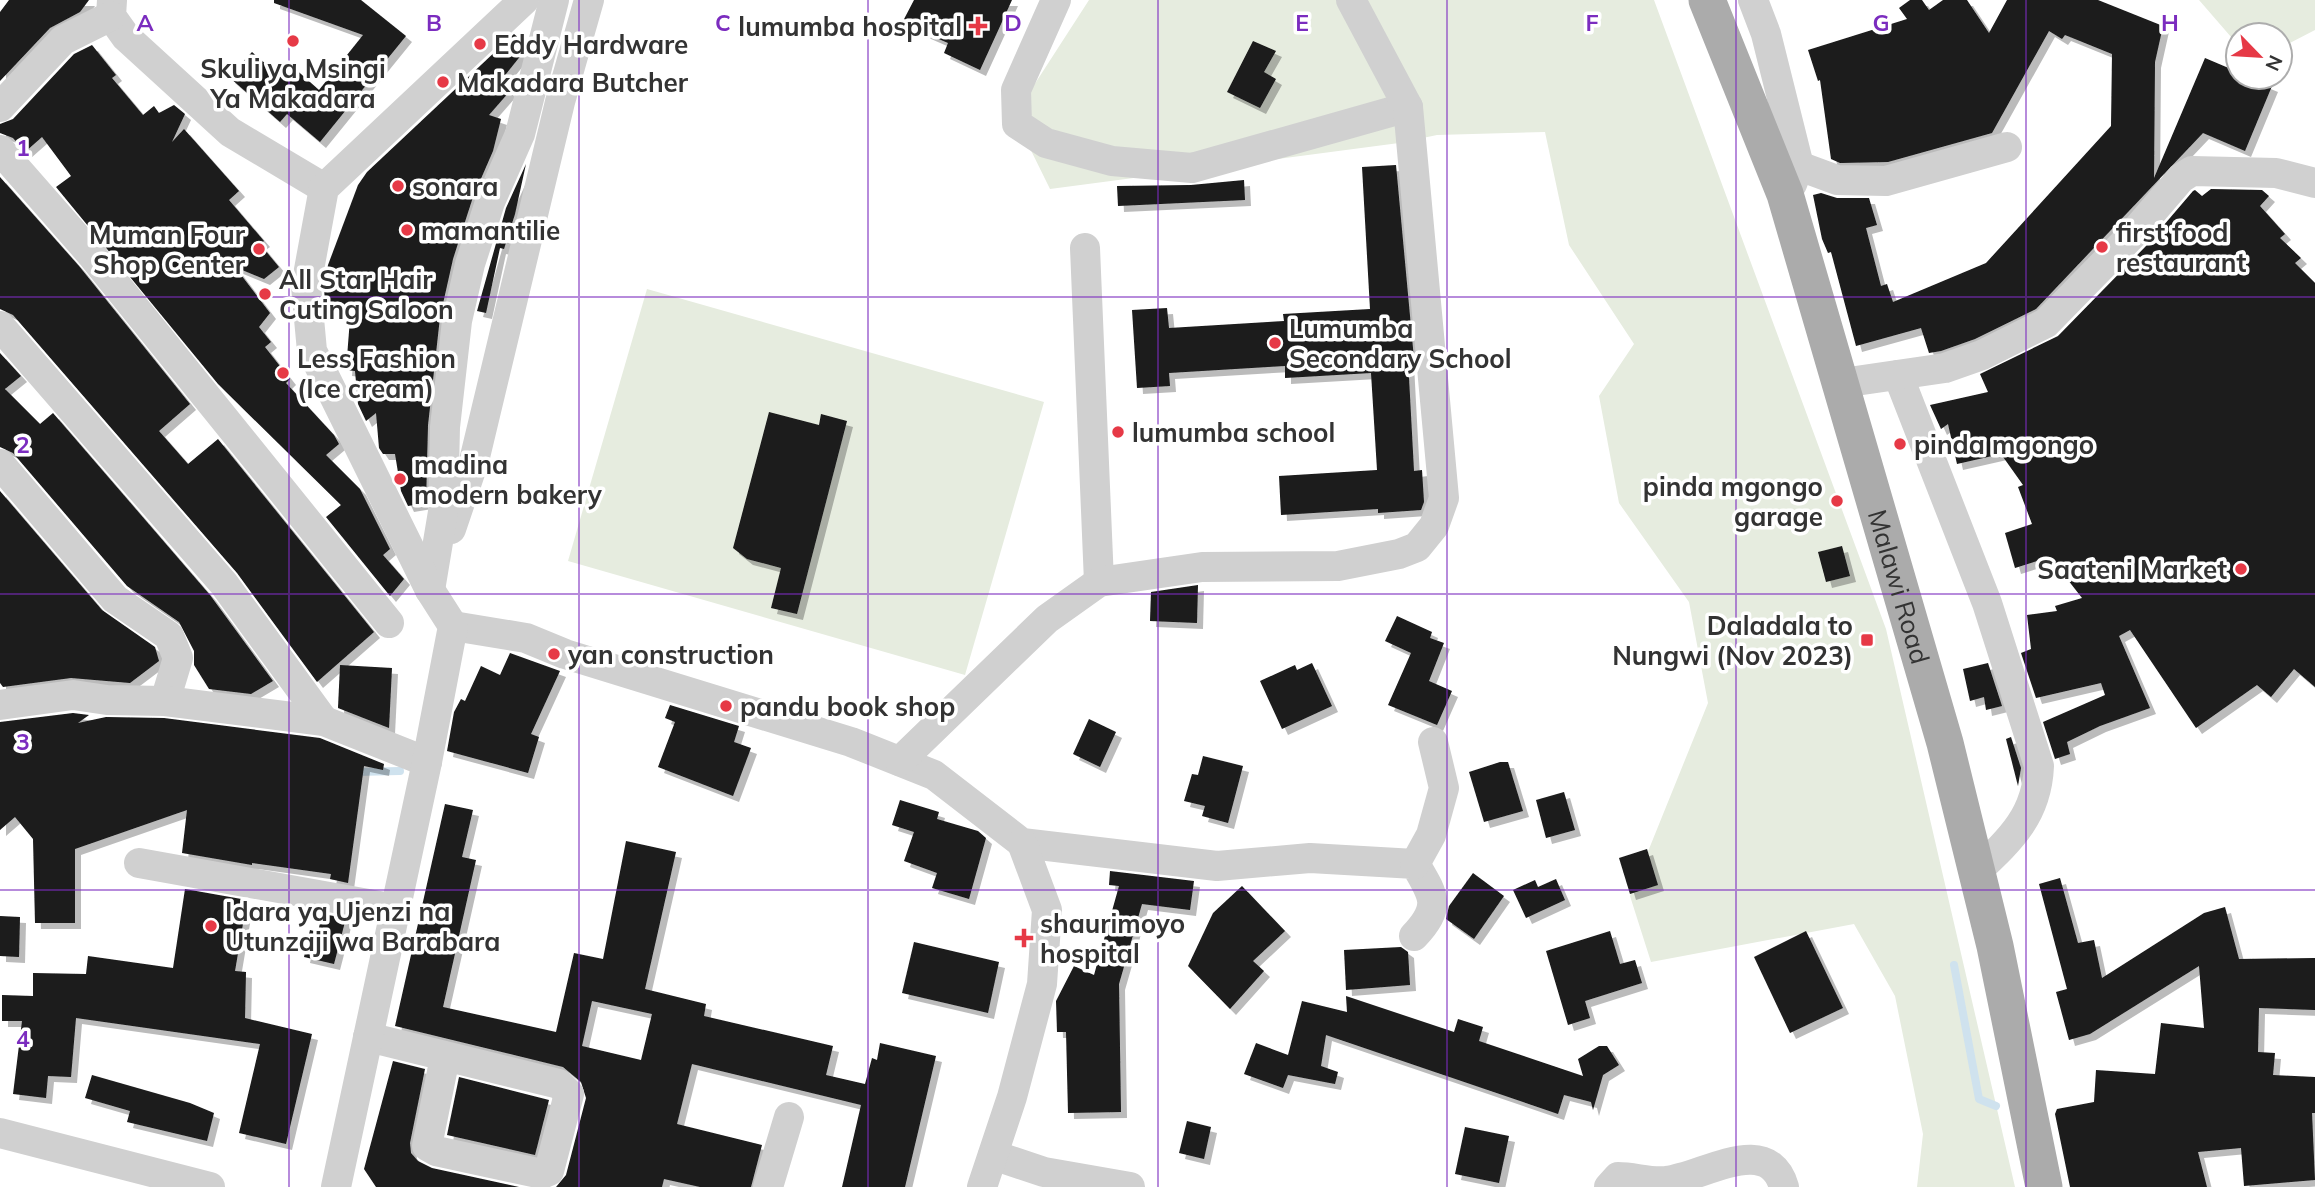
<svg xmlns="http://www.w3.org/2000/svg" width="2315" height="1187" font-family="Mulish,sans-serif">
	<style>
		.green { fill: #e6ecdf }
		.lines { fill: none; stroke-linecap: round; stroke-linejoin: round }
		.stream { stroke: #cfe2ee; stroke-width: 8 }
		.building { fill: #1a1a1a; fill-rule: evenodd; filter: url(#shadow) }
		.minor { stroke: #d0d0d0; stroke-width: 30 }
		.major { stroke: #ababab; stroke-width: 37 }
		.grid { fill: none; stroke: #7b2cbf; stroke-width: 2; stroke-opacity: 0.55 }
		.poi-dot { fill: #e63946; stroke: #fff; stroke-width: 2.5 }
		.labels { text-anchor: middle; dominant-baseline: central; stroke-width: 7; stroke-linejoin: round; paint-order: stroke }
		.poi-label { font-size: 26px; font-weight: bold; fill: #333; stroke: #fff; text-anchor: start }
		.street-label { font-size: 26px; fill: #333; stroke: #fff }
		.grid-label { font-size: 23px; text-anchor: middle; font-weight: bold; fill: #7b2cbf; stroke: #fff; stroke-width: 7; stroke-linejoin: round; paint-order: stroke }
	</style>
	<defs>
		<filter id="shadow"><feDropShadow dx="6" dy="6" stdDeviation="0" flood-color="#0004"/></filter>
	</defs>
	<rect width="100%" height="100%" fill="#fff"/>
	<!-- green -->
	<g class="green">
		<polygon points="1089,0 1654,0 1886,629 2015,1187 1917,1187 1923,1134 1895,996 1854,924 1651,962 1630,896 1708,703 1689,602 1619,503 1599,396 1634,344 1569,245 1545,132 1437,135 1399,143 1050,189 1014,116"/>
		<polygon points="2199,0 2315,0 2315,30 2280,48 2280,35 2238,35 2238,45"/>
		<polygon points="647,289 1044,402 965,675 568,561"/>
	</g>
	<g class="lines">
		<!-- stream -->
		<g class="stream">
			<polyline points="355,772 400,771"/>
			<polyline points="1954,965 1979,1099 1996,1106"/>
		</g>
	</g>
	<!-- building -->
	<g class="building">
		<polygon points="9,0 89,0 80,12 50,28 0,81 0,12"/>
		<polygon points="274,0 361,0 406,36 320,142 287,114 280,122 229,77 252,52 282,78 292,66 319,90 363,35 274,3"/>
		<polygon points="914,0 1012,0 980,70 944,53 948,43 902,23"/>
		<polygon points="1910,0 1922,0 1929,10 1943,0 1967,0 1989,33 2007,0 2098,0 2163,26 2155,62 2154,178 2205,58 2238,72 2238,77 2250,77 2272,86 2245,151 2203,133 2036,309 1975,339 1941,351 1929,353 1921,328 1856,346 1831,252 1828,253 1822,239 1813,195 1821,193 1837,198 1869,198 1877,225 1866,228 1881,286 1887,284 1893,302 1986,263 2111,126 2112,54 2065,35 2062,39 2049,31 1992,133 1888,162 1840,163 1831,159 1820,80 1818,81 1808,50 1907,19 1899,8"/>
		<polygon points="514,34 525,43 522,54 498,84 510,91 489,115 501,119 493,151 473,197 453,259 440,317 428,425 426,503 408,506 401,491 395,454 383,454 379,448 376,413 366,421 358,404 355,371 346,370 350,319 339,318 340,309 325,303 324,287 328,265 358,185 367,172"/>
		<polygon points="1253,41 1276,51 1264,72 1276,79 1260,108 1227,92"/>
		<polygon points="92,45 116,75 112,78 143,115 154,106 159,113 174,105 185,114 172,142 184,129 239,191 229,200 264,241 260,244 279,267 264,279 235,267 270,313 259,327 271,342 265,347 290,379 286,383 334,435 339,444 326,455 360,489 390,549 383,555 404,579 390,596 326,517 341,505 218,384 56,187 71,176 42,137 25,152 13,138 0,133 0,124 13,119 74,54"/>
		<polygon points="526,164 515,214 504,249 500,248 486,313 477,311 506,208"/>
		<polygon points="1396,165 1414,359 1408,359 1414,471 1422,470 1424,502 1421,510 1378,513 1378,509 1281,515 1279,476 1377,470 1371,373 1285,378 1285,366 1169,373 1170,386 1137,388 1132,310 1167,308 1169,328 1284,321 1283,314 1370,309 1362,167"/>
		<polygon points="0,177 79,266 190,404 159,431 188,464 218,439 374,632 317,682 237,573 13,315 0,309"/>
		<polygon points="1244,180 1245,200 1118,206 1117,186 1191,185"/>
		<polygon points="2211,189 2262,190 2269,196 2260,206 2285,234 2280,238 2301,258 2295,263 2315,283 2315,687 2294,669 2271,697 2257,685 2196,728 2130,630 2119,636 2150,708 2100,726 2067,742 2070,754 2055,759 2043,722 2105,695 2101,683 2036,698 2021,653 2031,649 2027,615 2057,611 2055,606 2082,598 2050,557 2015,568 2005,533 2032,524 2018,487 2023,485 2001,454 1957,464 1948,424 1941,429 1930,405 1988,392 1980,374 2058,336 2146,246 2193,191 2195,190 2202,196"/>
		<polygon points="0,353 21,376 5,389 40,424 53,413 210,595 273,681 251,694 209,689 194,665 194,651 179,622 127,586 13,453 0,447"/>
		<polygon points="769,412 819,425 821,414 847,421 797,614 771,608 781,568 747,559 733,548"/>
		<polygon points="0,491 102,610 155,647 159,661 130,683 71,678 3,687 0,683"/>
		<polygon points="1842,546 1850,576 1826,582 1818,552"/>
		<polygon points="1198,585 1197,623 1150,621 1151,592"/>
		<polygon points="1397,616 1432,632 1430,638 1444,643 1429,681 1452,691 1437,725 1388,705 1411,653 1385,641"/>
		<polygon points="510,653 560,671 531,734 539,737 528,773 447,751 454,712 461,699 465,701 481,666 500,675"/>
		<polygon points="1312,663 1332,706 1282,729 1260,681 1295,665 1297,670"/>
		<polygon points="1988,663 2002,706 1986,710 1984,697 1970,701 1963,669"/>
		<polygon points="340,665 392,668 389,728 338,708"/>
		<polygon points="670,705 739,726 734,742 751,748 733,796 658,767 675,722 665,718"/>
		<polygon points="73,713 89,715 78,723 106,717 164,718 320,738 384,764 383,770 364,766 348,883 330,879 331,874 252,863 252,865 182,853 187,810 75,849 75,923 35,923 33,839 15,817 0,830 0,722"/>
		<polygon points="1089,719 1116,732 1100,767 1073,754"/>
		<polygon points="2011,737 2021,768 2018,786 2006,739"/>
		<polygon points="1203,756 1243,766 1228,823 1202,816 1205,806 1184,801 1192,774 1198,775"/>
		<polygon points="1500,762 1508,762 1523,811 1484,822 1469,772"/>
		<polygon points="1564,792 1575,830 1546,838 1536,800"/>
		<polygon points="900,800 939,812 937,819 978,831 986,838 969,899 932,888 937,873 904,861 914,832 892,825"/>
		<path d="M445 804 473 810 462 857 476 860 443 1007 556 1032 574 953 603 959 626 841 676 852 645 989 706 1004 704 1016 833 1046 826 1075 865 1084 872 1058 877 1060 880 1043 936 1056 905 1187H842L861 1105 692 1064 677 1124 762 1145 751 1187H700L664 1179 662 1187H556L566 1175 586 1098 581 1082 563 1067 395 1026ZM592 1001 652 1014 641 1060 582 1046Z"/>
		<polygon points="1647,849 1658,885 1630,894 1619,858"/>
		<polygon points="1110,871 1194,881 1190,910 1142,904 1119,984 1121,1112 1068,1113 1066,1032 1057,1032 1056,1001 1074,966 1094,975 1119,886 1109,885"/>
		<polygon points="1473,873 1504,896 1474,939 1446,919 1449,906"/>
		<polygon points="2060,878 2078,943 2094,940 2102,978 2204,913 2225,907 2239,959 2315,958 2315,1010 2259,1008 2258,1052 2275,1053 2273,1075 2315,1077 2315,1113 2312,1113 2315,1180 2244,1186 2241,1148 2198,1152 2207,1187 2070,1187 2055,1114 2057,1109 2094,1102 2096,1070 2155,1074 2161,1023 2204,1028 2199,966 2090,1034 2069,1040 2056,992 2067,989 2039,884"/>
		<polygon points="1556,879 1565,900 1526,918 1513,890 1535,880 1538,887"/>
		<polygon points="1242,886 1285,931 1253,961 1264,971 1230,1009 1188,966 1213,913"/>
		<polygon points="185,889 247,900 235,971 246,972 245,1018 312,1034 286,1144 239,1133 260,1044 76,1018 71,1077 48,1076 46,1098 13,1094 22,1021 2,1021 2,995 33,996 33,973 86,974 88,956 173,968"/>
		<polygon points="322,914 346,918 334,964 304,957 310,930 318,932"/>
		<polygon points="0,916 20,917 19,957 0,956"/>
		<polygon points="1610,931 1620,964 1635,960 1642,983 1585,1001 1590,1018 1568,1025 1546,951"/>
		<polygon points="1806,931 1843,1008 1790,1033 1754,957"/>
		<polygon points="914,942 999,962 988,1013 902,993"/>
		<polygon points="1401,947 1408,952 1410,985 1346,990 1344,950"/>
		<polygon points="1346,996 1454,1032 1458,1019 1483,1027 1479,1041 1583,1076 1578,1059 1599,1046 1607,1046 1619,1065 1603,1075 1593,1110 1591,1102 1564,1095 1558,1114 1326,1035 1321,1066 1338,1072 1335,1084 1288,1075 1283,1088 1244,1074 1256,1043 1288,1055 1302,1001 1347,1012"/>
		<polygon points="393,1061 425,1069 410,1143 411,1153 418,1161 432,1168 519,1187 376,1187 364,1169"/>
		<polygon points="92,1075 190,1103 214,1113 207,1141 127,1122 130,1111 85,1098"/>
		<polygon points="459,1077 549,1100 535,1155 447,1135"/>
		<polygon points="1187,1121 1211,1127 1204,1159 1179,1153"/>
		<polygon points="1465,1127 1509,1136 1499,1183 1455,1174"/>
	</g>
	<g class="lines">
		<!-- minor -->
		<g class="minor">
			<polyline points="112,0 111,16 126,37 230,132 324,188"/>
			<polyline points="1056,0 1016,90 1017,124 1046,143 1112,161 1192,168 1408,107"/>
			<polyline points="1753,0 1766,34 1799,166 1792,184"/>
			<polyline points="0,107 63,40 111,16"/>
			<polyline points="0,150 92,255 389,623"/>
			<polyline points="1799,166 1837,180 1886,181 2007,147"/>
			<polyline points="1085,248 1099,582"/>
			<polyline points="0,326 224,584 324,721"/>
			<path d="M1898 375 1987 603 2039 766C2037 815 2011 839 1977 871"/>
			<polyline points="1842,383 1945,368 1982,355 2046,323 2133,234 2181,178 2192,171 2276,173 2315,183"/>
			<polyline points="0,464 115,599 169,636 178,658 165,701"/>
			<polyline points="451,529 474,461 560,102 589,0"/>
			<polyline points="430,590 443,512 445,427 457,321 470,264 490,202 520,134 554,0"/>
			<path d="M453 626 526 638 565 654 851 742 934 775 1022 843 1217 866 1310 858 1415 864C1434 896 1442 906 1414 936"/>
			<polyline points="0,705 73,695 107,700 165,701 324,721 427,762"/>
			<polyline points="900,761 1047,619 1099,582 1202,567 1338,566 1399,554 1417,547 1434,526 1444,498 1408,107 1351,0"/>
			<polyline points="139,863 396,909"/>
			<polyline points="1415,864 1431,835 1444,788 1433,742"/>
			<polyline points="368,1037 559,1084 569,1094 549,1171 542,1174 436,1151 427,1146 445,1057"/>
			<polyline points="0,1133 210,1187"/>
			<polyline points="993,1155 1044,1172 1130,1187"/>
			<polyline points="336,1187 427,762 453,626 430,590 312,351 306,286 324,188 524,0"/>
			<polyline points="768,1187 789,1117"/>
			<polyline points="982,1187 1012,1097 1042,984 1047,910 1022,843"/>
			<path d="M1609 1187 1618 1177C1634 1177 1651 1183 1666 1181 1702 1178 1768 1131 1784 1187"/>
		</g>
		<!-- major -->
		<path class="major" id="s1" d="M1707 0 1785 194 1945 743 1995 946 2044 1187"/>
	</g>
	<!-- grid -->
	<path class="grid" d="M289 0V1187M579 0V1187M868 0V1187M1158 0V1187M1447 0V1187M1736 0V1187M2026 0V1187M0 297H2315M0 594H2315M0 890H2315"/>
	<!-- markers -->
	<g class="poi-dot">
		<path d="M974.5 15.5h7v7h7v7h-7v7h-7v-7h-7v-7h7z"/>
		<circle cx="293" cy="41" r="7"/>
		<circle cx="480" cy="44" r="7"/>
		<circle cx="443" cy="82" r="7"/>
		<circle cx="398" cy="186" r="7"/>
		<circle cx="407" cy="230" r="7"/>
		<circle cx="2102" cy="247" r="7"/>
		<circle cx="259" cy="249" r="7"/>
		<circle cx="265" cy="294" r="7"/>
		<circle cx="1275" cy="343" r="7"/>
		<circle cx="283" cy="373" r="7"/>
		<circle cx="1118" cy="432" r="7"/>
		<circle cx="1900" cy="444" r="7"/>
		<circle cx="400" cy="479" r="7"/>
		<circle cx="1837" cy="501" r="7"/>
		<circle cx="2241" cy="569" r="7"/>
		<rect x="1860" y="633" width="14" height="14" rx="3.5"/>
		<circle cx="554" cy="654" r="7"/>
		<circle cx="726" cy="706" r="7"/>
		<circle cx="211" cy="926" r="7"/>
		<path d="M1020.5 927.5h7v7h7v7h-7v7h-7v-7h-7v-7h7z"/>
	</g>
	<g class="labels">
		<!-- poi labels -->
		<g class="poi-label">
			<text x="962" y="26" text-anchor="end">lumumba hospital</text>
			<text x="494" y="44">Eddy Hardware</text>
			<text x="293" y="68" text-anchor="middle">Skuli ya Msingi<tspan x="293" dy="30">Ya Makadara</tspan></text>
			<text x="457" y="82">Makadara Butcher</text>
			<text x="412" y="186">sonara</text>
			<text x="421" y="230">mamantilie</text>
			<text x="2116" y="232">first food<tspan x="2116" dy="30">restaurant</tspan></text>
			<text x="245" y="234" text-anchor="end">Muman Four<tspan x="245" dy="30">Shop Center</tspan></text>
			<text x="279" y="279">All Star Hair<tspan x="279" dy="30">Cuting Saloon</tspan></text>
			<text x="1289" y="328">Lumumba<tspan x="1289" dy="30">Secondary School</tspan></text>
			<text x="297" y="358">Less Fashion<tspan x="297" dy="30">(Ice cream)</tspan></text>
			<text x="1132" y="432">lumumba school</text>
			<text x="1914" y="444">pinda mgongo</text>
			<text x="414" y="464">madina<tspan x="414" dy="30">modern bakery</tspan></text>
			<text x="1823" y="486" text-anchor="end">pinda mgongo<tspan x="1823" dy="30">garage</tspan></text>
			<text x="2227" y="569" text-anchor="end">Saateni Market</text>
			<text x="1853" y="625" text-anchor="end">Daladala to<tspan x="1853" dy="30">Nungwi (Nov 2023)</tspan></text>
			<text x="568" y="654">yan construction</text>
			<text x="740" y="706">pandu book shop</text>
			<text x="225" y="911">Idara ya Ujenzi na<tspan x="225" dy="30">Utunzaji wa Barabara</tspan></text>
			<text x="1040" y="923">shaurimoyo<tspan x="1040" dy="30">hospital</tspan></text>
		</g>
		<!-- street labels -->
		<g class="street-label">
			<text stroke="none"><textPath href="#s1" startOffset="618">Malawi Road</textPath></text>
		</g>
	</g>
	<g class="grid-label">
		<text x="145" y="31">A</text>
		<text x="434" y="31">B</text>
		<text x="723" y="31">C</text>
		<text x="1013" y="31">D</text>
		<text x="1302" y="31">E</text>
		<text x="1592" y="31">F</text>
		<text x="1881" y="31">G</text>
		<text x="2170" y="31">H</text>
		<text x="23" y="156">1</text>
		<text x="23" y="453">2</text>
		<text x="23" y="750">3</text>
		<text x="23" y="1047">4</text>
	</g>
	<!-- north arrow -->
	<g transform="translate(2259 56) rotate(115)"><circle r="33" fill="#ffffff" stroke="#adadad" stroke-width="2"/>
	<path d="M0-5L12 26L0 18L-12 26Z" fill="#e63946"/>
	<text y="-10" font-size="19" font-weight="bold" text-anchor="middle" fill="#333333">N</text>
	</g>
</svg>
